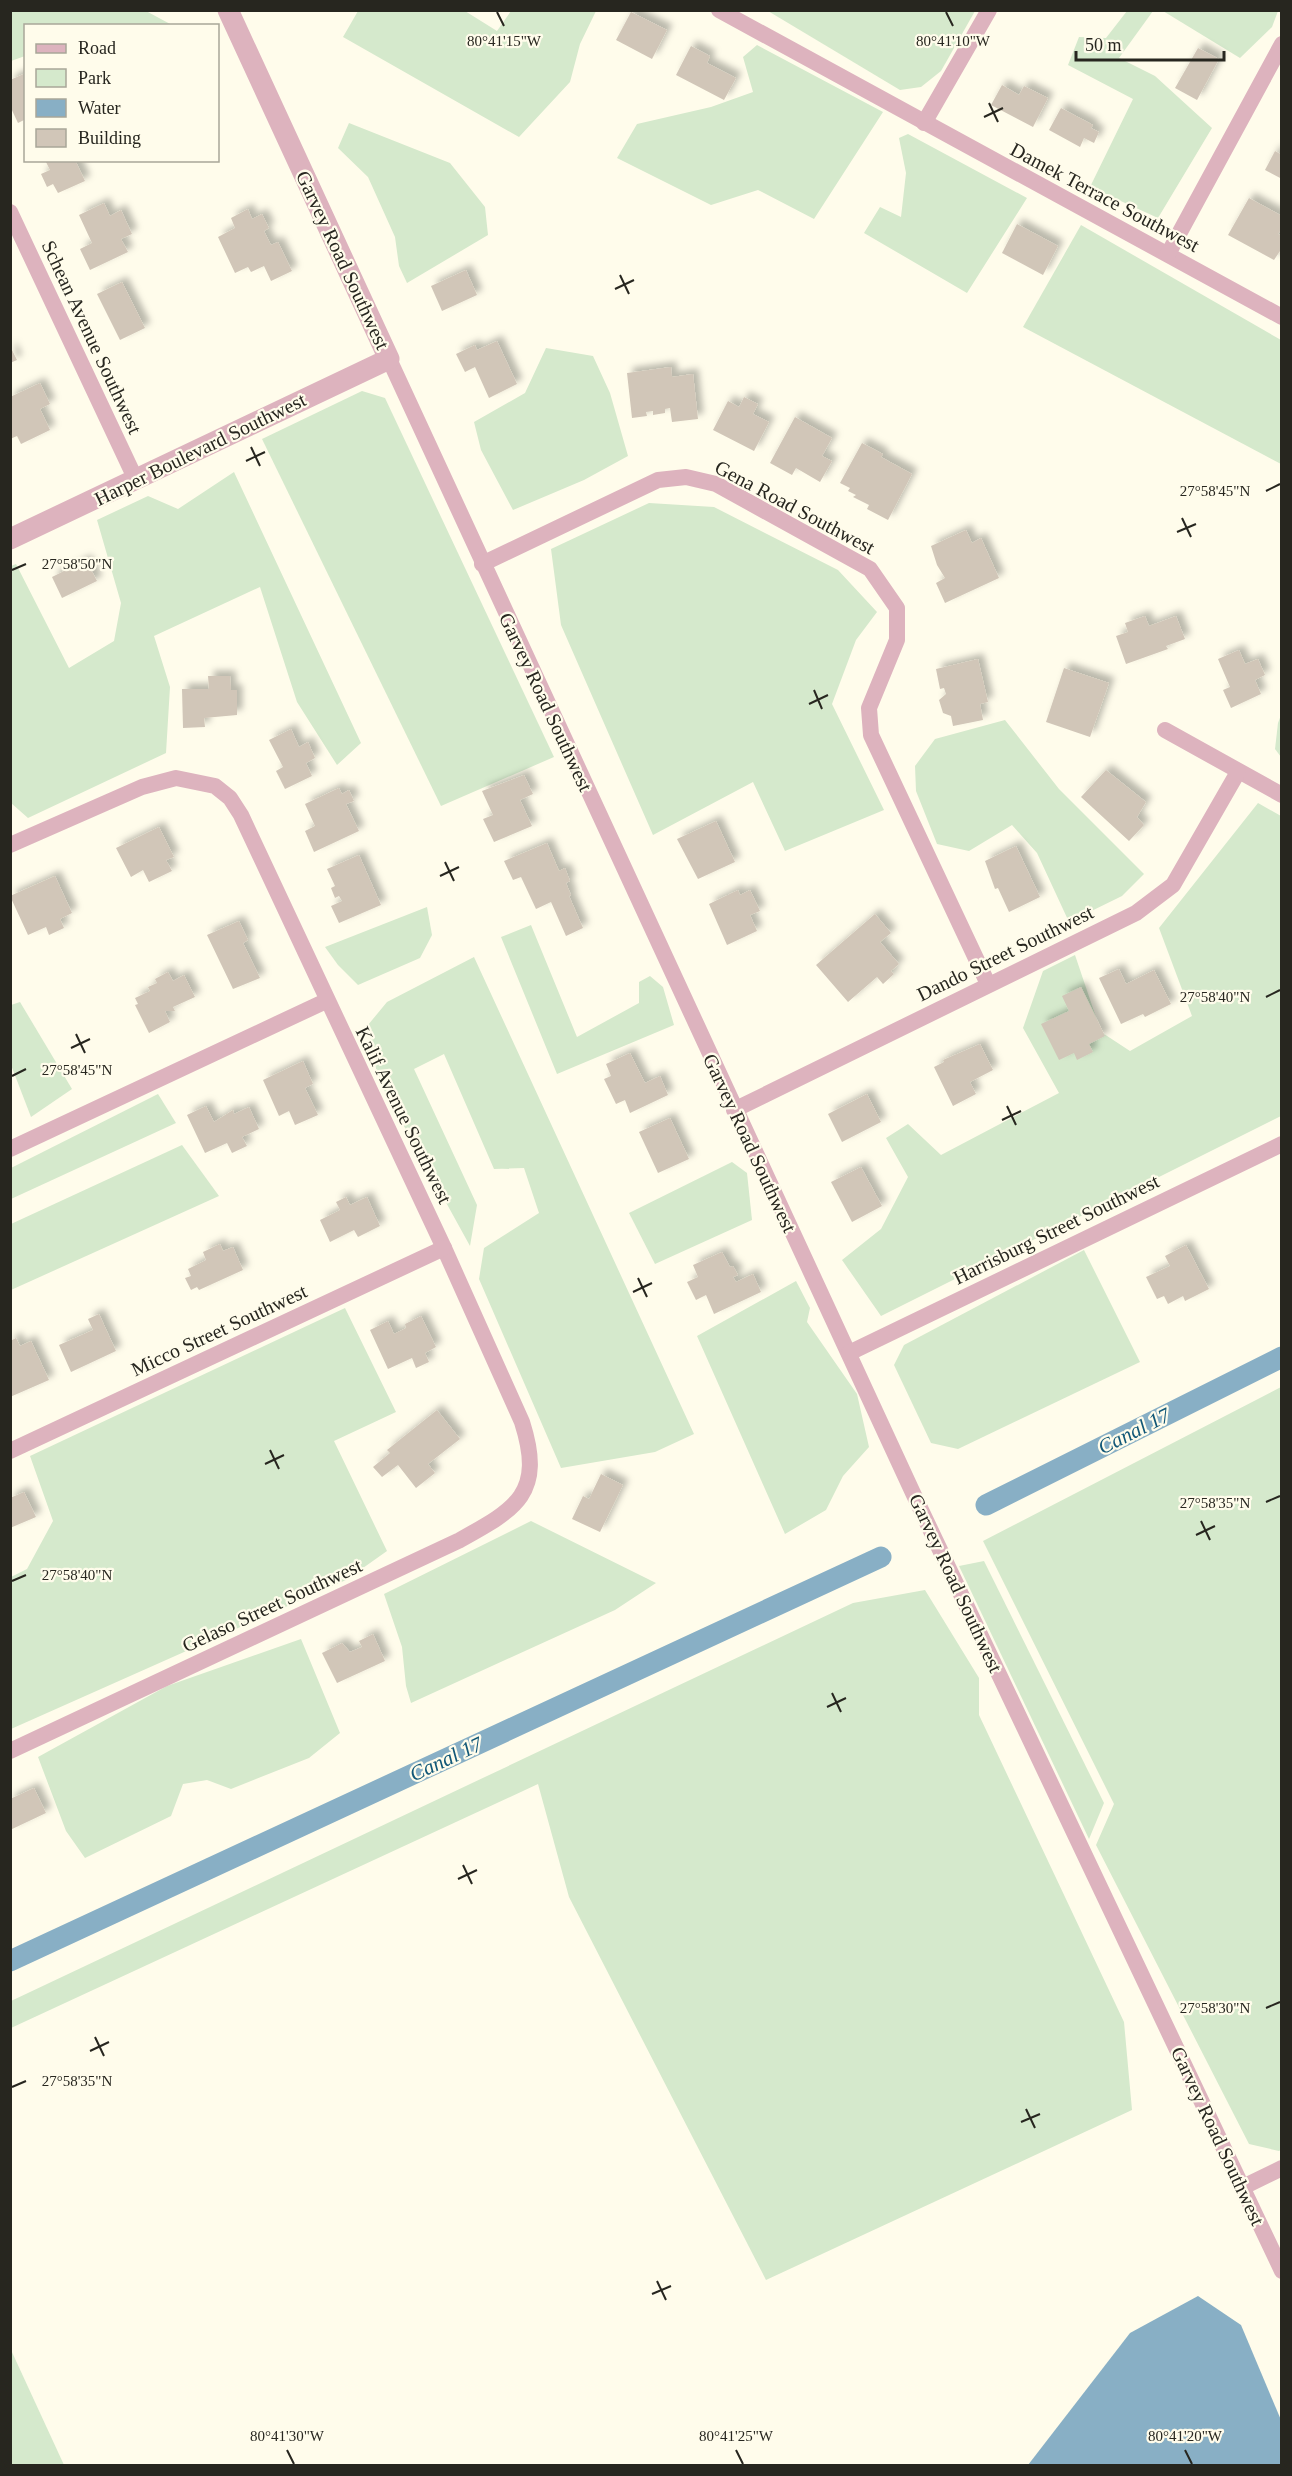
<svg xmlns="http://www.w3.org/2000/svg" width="1292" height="2476" font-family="Georgia,serif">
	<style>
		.green { fill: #d5e9cc }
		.water { fill: #88afc5 }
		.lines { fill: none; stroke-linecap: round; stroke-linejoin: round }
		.canal { stroke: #88afc5; stroke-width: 21 }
		.building { fill: #d1c6b8; filter: url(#shadow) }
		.minor { stroke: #ddb3be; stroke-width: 16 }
		.tertiary { stroke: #ddb3be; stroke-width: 21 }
		.ticks { fill: none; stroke: #27261f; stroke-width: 2 }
		.labels { text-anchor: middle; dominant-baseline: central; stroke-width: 4.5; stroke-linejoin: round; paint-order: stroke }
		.street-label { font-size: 20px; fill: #27261f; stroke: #fffceb }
		.water-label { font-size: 21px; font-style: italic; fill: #115777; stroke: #fffceb }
		.ticks-label { font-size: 15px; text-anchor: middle; fill: #27261f; stroke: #fffceb; stroke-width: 4.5; stroke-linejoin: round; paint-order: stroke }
	</style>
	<defs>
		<filter id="shadow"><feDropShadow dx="5.5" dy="-5.5" stdDeviation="3" flood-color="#0004"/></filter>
	</defs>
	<rect width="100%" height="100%" fill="#fffceb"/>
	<!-- green -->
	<g class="green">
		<polygon points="10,11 146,11 172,25 26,26 25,56 11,61"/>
		<polygon points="358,11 465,11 497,31 511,11 596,11 580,44 570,82 519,137 343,37"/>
		<polygon points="768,11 975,11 941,71 921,87 900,90"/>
		<polygon points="1127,11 1153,11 1119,58 1155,76 1212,128 1158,218 1090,187 1133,99 1068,65 1079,37 1106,38"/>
		<polygon points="1163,11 1278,11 1272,27 1240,58"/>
		<polygon points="757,45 883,112 814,219 758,190 711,205 617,158 637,124 711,107 753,92 743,57"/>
		<polygon points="349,123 450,163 485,207 488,235 407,283 399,266 395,237 368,177 338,148"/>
		<polygon points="908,134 1027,198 967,293 864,233 880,207 901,217 906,173 899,138"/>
		<polygon points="1081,225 1281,340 1281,464 1023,327"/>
		<polygon points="546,348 593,356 610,393 628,456 584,480 513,510 481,450 474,422 525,393"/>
		<polygon points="362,391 385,398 554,757 441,806 262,439"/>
		<polygon points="234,472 361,743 337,765 297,702 260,587 154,636 170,687 166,753 28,818 11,803 11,566 16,564 69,668 114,641 121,603 97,520 148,496 178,509"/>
		<polygon points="649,503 714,507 838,570 877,612 856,640 832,704 884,810 785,851 753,782 653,835 561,625 551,549"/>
		<polygon points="1281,715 1282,757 1281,757 1275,749 1278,723"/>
		<polygon points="1005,720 1059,789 1144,874 1122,896 1069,922 1037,853 1012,825 969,851 937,844 916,791 915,766 935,739"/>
		<polygon points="1258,803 1281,816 1281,1116 881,1316 842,1260 881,1229 908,1177 886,1138 908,1124 941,1155 1059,1093 1023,1028 1043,971 1075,955 1101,1032 1130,1051 1192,1016 1159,928"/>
		<polygon points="427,907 432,935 420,958 358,985 338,965 325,947"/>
		<polygon points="531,925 577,1037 639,1003 639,982 650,976 663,987 674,1025 557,1074 501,937"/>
		<polygon points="474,957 694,1434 655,1452 561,1468 479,1279 484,1248 539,1213 524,1168 494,1169 444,1054 414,1069 477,1205 470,1246 378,1079 368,1025 387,1002"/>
		<polygon points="20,1002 72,1089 31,1117 11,1065 11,1005"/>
		<polygon points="158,1094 176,1123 11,1199 11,1168"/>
		<polygon points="182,1145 219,1196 11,1290 11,1224"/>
		<polygon points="732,1162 747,1173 752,1220 655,1264 629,1213"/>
		<polygon points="1084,1250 1140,1362 958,1449 931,1443 894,1365 904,1345"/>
		<polygon points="796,1281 810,1308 807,1322 857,1394 869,1447 843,1476 826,1510 785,1534 697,1336"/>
		<polygon points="345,1308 396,1412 334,1441 387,1551 346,1580 11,1729 11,1577 27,1569 53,1521 30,1456"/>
		<polygon points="1281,1387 1282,2149 1279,2151 1249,2144 1096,1845 1114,1804 983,1541"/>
		<polygon points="531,1521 656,1583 615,1610 411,1703 406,1686 402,1647 384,1594"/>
		<polygon points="984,1561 1104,1803 1089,1839 959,1566"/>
		<polygon points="925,1590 979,1678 979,1715 1124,2022 1132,2110 766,2280 569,1897 538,1784 11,2028 11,2001 853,1603"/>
		<polygon points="301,1639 340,1733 309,1758 231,1789 207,1780 183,1784 171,1816 85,1858 66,1831 38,1757 167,1686"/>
		<polygon points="11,2350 64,2465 11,2465"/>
	</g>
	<!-- water -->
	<polygon class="water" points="1198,2296 1241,2325 1281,2420 1281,2465 1028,2465 1130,2333"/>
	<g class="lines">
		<!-- canal -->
		<g class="canal">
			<polyline points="986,1505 1282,1357"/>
			<polyline points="10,1961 881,1557"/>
		</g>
	</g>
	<!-- building -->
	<g class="building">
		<polygon points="631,12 667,30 652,59 616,40"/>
		<polygon points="691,46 710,56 707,63 736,78 724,100 676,75"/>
		<polygon points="1198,48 1219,59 1197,100 1175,88"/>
		<polygon points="26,73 26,119 18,123 10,106 10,80"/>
		<polygon points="1002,85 1019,95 1024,86 1048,98 1033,127 991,105"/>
		<polygon points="1061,108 1093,125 1091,128 1099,132 1094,143 1084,138 1080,147 1049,130"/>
		<polygon points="1275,151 1282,155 1282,179 1265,170"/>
		<polygon points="45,160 75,160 85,181 58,193 53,184 47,187 41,174 50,170"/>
		<polygon points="1249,198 1282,216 1282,228 1278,234 1282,236 1282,248 1274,260 1228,235"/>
		<polygon points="104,203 110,216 121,210 132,234 121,239 128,252 90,270 80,249 92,243 79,215"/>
		<polygon points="248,209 252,219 262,214 269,228 264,231 271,245 278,242 292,271 271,281 264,266 251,272 248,267 235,273 218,237 235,228 231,218"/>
		<polygon points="1017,224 1058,246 1043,275 1002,253"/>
		<polygon points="466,270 477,295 442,311 431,286"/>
		<polygon points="122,282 145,328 120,340 97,294"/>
		<polygon points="497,341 517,384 489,398 475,367 465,372 456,354 475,345 477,350"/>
		<polygon points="10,346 17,360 10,363"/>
		<polygon points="671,367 672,377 693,374 698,419 672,422 670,408 665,409 665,413 653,415 653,411 646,412 647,416 632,418 627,373"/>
		<polygon points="40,383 50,404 40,409 50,430 21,444 17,436 10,439 10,397"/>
		<polygon points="744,397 758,404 753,414 769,422 754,451 713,430 728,401 739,407"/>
		<polygon points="795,417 832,438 822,456 832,461 820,482 796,468 792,475 770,463"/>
		<polygon points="862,443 883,454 881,457 912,474 888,520 867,509 869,505 853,497 856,495 848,491 850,488 840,483"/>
		<polygon points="966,530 972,543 981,538 999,578 945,603 936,583 945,578 937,565 931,546"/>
		<polygon points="86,560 97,581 62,598 52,577"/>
		<polygon points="1145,616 1149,626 1176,616 1185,639 1166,646 1168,649 1126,664 1116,636 1128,632 1125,623"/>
		<polygon points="1239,650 1245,664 1258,659 1265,675 1255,680 1261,694 1231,708 1223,690 1230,687 1218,659"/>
		<polygon points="978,659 988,702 980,704 983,720 953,726 951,716 943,713 939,700 946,694 944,688 940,689 936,669"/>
		<polygon points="1064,668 1109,683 1090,737 1046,722"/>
		<polygon points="208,676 230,676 231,690 237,690 237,715 204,718 205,727 183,728 182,689 209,689"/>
		<polygon points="291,729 299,747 308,742 315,758 306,763 312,776 285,789 276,771 283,767 269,740"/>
		<polygon points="1106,770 1146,802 1137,817 1144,825 1129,841 1081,797"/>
		<polygon points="524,775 533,794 520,800 532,826 494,842 483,819 493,815 482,791"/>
		<polygon points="339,788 342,794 349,790 354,801 346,804 359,831 314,852 305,831 315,826 305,804"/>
		<polygon points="716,821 735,862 698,879 677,839"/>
		<polygon points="159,827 174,857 166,860 172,871 149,882 143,870 131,877 116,848"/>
		<polygon points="547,843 559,871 565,868 570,881 566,883 571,895 569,896 583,928 566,936 551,902 536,909 521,877 513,880 504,861"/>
		<polygon points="1016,846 1040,897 1009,912 998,888 995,889 985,861"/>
		<polygon points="359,855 381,905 339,923 331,906 342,901 339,896 335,898 331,888 335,886 327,869"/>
		<polygon points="55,876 72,913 60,919 64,928 49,935 46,927 28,935 10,896"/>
		<polygon points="738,890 740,895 750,890 760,911 750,915 757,931 727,945 709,904"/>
		<polygon points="875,914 891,933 880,942 899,964 891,971 894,974 883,984 877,977 848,1002 816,965"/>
		<polygon points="239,921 248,940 243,943 260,978 233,989 207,935"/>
		<polygon points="1119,969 1126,984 1154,970 1171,1004 1145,1017 1143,1014 1121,1024 1099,978"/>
		<polygon points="168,972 173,981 184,975 195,997 173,1007 175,1011 165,1011 170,1022 149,1033 135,1005 138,1004 135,998 150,991 148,987 157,983 155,979"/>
		<polygon points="1081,987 1105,1036 1089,1044 1093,1052 1077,1060 1074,1053 1059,1060 1041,1024 1069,1011 1062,996"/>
		<polygon points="980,1044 993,1070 970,1082 976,1094 953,1106 934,1067 944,1062 943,1060"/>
		<polygon points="630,1053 645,1083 660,1076 668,1095 630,1113 625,1100 616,1104 604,1079 611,1076 606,1064"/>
		<polygon points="303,1061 313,1084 305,1088 318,1115 295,1125 289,1111 279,1116 263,1080"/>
		<polygon points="867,1094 881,1122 842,1142 828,1114"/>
		<polygon points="206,1106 214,1122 233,1110 234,1114 249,1107 259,1129 242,1137 247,1146 232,1153 227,1143 205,1153 187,1115"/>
		<polygon points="670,1118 689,1159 658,1173 639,1132"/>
		<polygon points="861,1167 882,1206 852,1222 831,1182"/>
		<polygon points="346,1197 350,1205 367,1197 380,1226 358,1237 354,1230 330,1242 320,1220 340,1210 336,1202"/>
		<polygon points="220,1244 223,1251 233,1247 243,1270 199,1290 197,1287 191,1290 185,1278 191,1276 188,1269 206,1260 203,1252"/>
		<polygon points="1186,1245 1209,1289 1185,1301 1183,1296 1168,1304 1164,1296 1157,1299 1146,1277 1170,1266 1165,1256"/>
		<polygon points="722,1252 730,1267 733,1266 738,1275 733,1277 736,1282 753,1274 761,1292 714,1314 706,1295 696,1300 687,1282 698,1277 693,1265"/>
		<polygon points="99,1314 116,1351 71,1372 59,1345 93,1330 88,1319"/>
		<polygon points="421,1316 436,1347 425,1353 429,1362 416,1368 412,1358 388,1369 370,1330 388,1321 394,1334 406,1328 405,1324"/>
		<polygon points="16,1338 20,1346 31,1341 49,1380 10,1397 10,1341"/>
		<polygon points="437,1410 460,1439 428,1464 435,1473 416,1488 398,1465 382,1477 373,1467 390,1453 387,1450"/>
		<polygon points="601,1474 623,1485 600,1532 572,1519 583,1496 589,1499"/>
		<polygon points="24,1492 36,1517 10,1528 10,1498"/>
		<polygon points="373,1634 385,1661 337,1683 322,1653 342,1643 350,1652 362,1647 359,1641"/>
		<polygon points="34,1788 46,1813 10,1830 10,1799"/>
	</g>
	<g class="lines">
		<!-- minor -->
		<g class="minor">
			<polyline points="719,10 1282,317"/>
			<polyline points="924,123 989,10"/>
			<polyline points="10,212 136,480"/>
			<polyline points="1168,254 1282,44"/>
			<polyline points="389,359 913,1493 1282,2271"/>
			<polyline points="482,564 658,480 686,477 716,484 870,569 897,608 897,640 869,708 871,735 988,984"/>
			<polyline points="1165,730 1282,795"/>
			<path d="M10 845 142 787 176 778 215 786 230 798 241 815 444 1248 522 1422C545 1494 516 1509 458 1541L10 1751"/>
			<polyline points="734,1110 1136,913 1173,885 1238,772"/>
			<polyline points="10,1149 326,1001"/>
			<polyline points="849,1353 1282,1144"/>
			<polyline points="10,1451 444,1248"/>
			<polyline points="1243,2187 1282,2168"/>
		</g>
		<!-- tertiary -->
		<polyline class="tertiary" points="10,539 389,359 228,10"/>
	</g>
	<!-- ticks -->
	<path class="ticks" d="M497 12 504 26M946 12 953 26M989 103 998 122M984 117 1003 108M620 275 629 294M615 289 634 280M251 447 260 466M246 461 265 452M1266 491 1280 484M1182 518 1191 537M1177 532 1196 524M12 570 26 564M814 690 822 709M809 704 828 695M445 862 454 881M440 876 459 867M1266 997 1280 990M76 1034 85 1053M71 1048 90 1039M12 1076 26 1069M1007 1106 1016 1125M1002 1120 1021 1111M638 1278 647 1297M633 1292 652 1283M270 1450 279 1469M265 1464 284 1455M1266 1502 1280 1496M1201 1521 1210 1540M1196 1535 1215 1526M12 1581 26 1575M832 1693 841 1712M827 1707 846 1698M463 1865 472 1884M458 1879 477 1870M1266 2008 1280 2002M95 2037 104 2056M90 2051 109 2042M12 2087 26 2081M1026 2109 1035 2128M1021 2122 1040 2114M657 2281 666 2300M652 2294 671 2286M287 2450 294 2464M736 2450 743 2464M1185 2450 1192 2464"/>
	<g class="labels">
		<!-- street labels -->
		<g class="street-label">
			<text transform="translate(1105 197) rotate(28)">Damek Terrace Southwest</text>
			<text transform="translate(343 260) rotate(65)">Garvey Road Southwest</text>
			<text transform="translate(92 337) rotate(65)">Schean Avenue Southwest</text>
			<text transform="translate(200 449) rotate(-26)">Harper Boulevard Southwest</text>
			<text transform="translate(795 507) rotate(28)">Gena Road Southwest</text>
			<text transform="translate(546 702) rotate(65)">Garvey Road Southwest</text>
			<text transform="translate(1005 953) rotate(-26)">Dando Street Southwest</text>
			<text transform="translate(404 1115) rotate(64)">Kalif Avenue Southwest</text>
			<text transform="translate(750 1143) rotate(65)">Garvey Road Southwest</text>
			<text transform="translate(1056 1229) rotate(-26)">Harrisburg Street Southwest</text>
			<text transform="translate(219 1330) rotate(-25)">Micco Street Southwest</text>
			<text transform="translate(956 1583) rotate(65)">Garvey Road Southwest</text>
			<text transform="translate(272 1605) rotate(-25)">Gelaso Street Southwest</text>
			<text transform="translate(1218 2136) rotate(65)">Garvey Road Southwest</text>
		</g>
		<!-- water labels -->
		<g class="water-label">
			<text transform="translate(1134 1431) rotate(-27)">Canal 17</text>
			<text transform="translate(446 1759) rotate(-25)">Canal 17</text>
		</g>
	</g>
	<g class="ticks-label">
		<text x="504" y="46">80°41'15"W</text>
		<text x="953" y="46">80°41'10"W</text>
		<text x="1215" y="496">27°58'45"N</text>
		<text x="77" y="569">27°58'50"N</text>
		<text x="1215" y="1002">27°58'40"N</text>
		<text x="77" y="1075">27°58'45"N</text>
		<text x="1215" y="1508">27°58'35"N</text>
		<text x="77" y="1580">27°58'40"N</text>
		<text x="1215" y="2013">27°58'30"N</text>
		<text x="77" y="2086">27°58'35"N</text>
		<text x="287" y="2441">80°41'30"W</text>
		<text x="736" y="2441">80°41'25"W</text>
		<text x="1185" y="2441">80°41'20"W</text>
	</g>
	<!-- border -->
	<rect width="1292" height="2476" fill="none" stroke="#27261f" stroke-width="24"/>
	<!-- legend -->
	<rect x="24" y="24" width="195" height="138" fill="#fffceb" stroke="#a9a699" stroke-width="1.5"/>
	<rect x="36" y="44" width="30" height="9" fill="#ddb3be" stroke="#a9a699" stroke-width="1.5"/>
	<text x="78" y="54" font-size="18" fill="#27261f">Road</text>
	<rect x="36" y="69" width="30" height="18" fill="#d5e9cc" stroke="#a9a699" stroke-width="1.5"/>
	<text x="78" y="84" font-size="18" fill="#27261f">Park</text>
	<rect x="36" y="99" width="30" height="18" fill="#88afc5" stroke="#a9a699" stroke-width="1.5"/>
	<text x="78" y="114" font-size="18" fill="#27261f">Water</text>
	<rect x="36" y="129" width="30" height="18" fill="#d1c6b8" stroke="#a9a699" stroke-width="1.5"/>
	<text x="78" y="144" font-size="18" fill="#27261f">Building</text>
	<!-- scale -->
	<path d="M1076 51v9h148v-9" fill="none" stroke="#27261f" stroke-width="3"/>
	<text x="1085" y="51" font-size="18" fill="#27261f" stroke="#fffceb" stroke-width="4.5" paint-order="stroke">50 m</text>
</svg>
